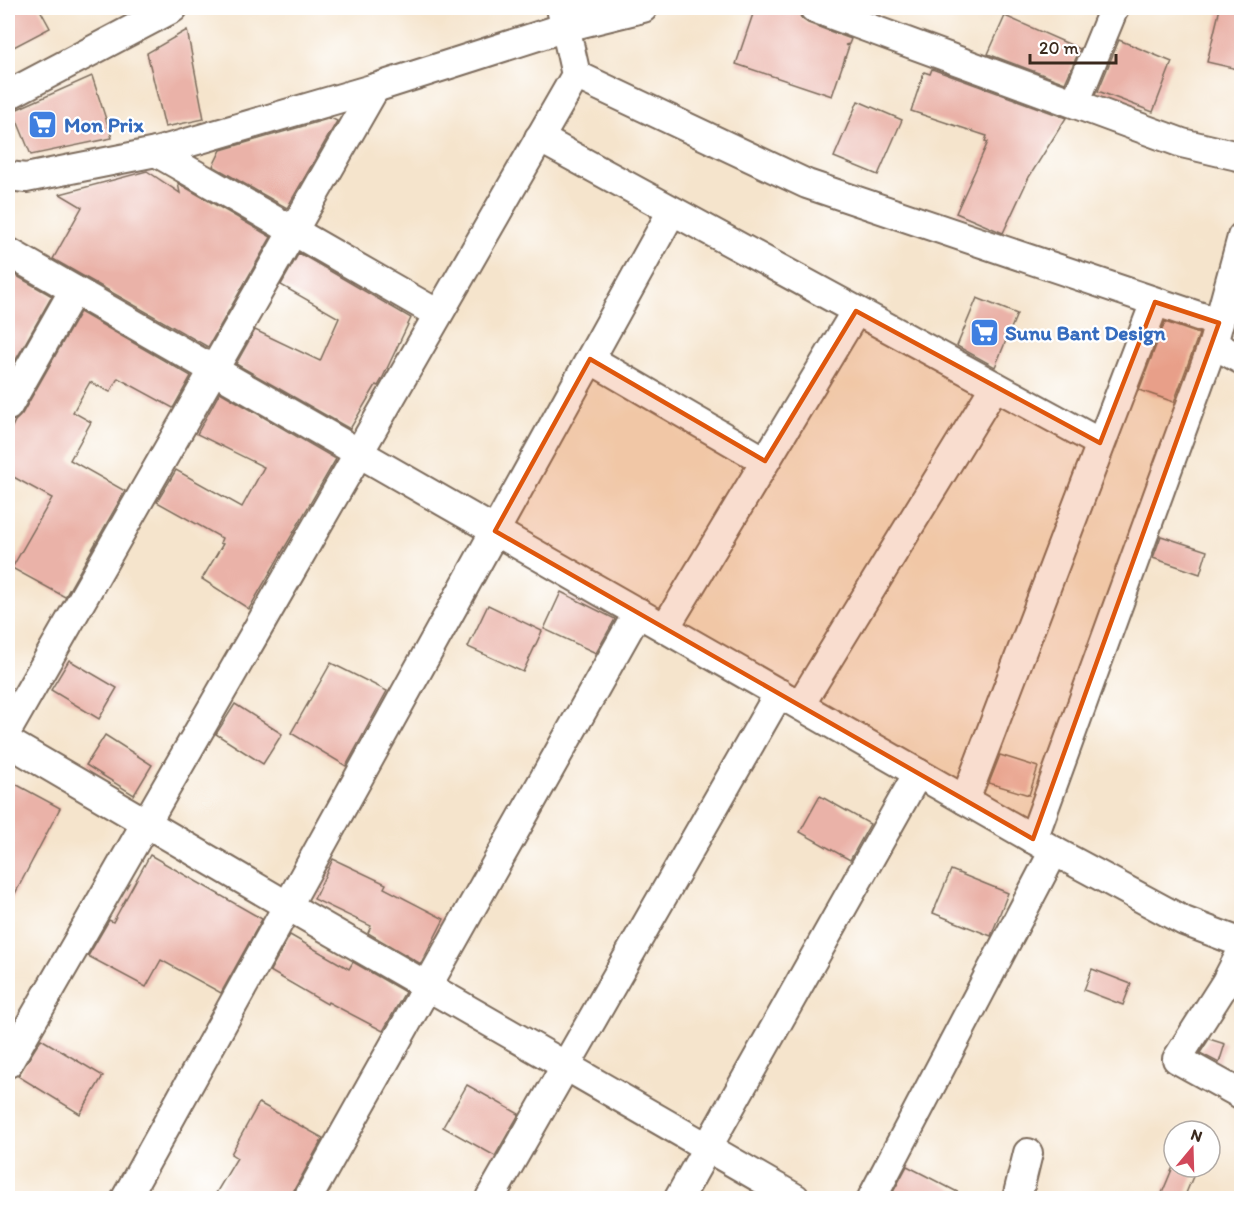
<svg xmlns="http://www.w3.org/2000/svg" width="1249" height="1206" font-family="Itim,sans-serif">
	<style>
		.building { fill: #eab2a8 }
		.lines { fill: none; stroke-linecap: round; stroke-linejoin: round }
		.minor-casing { stroke: #7c6b5b; stroke-width: 32 }
		.minor { stroke: #fff; stroke-width: 28 }
		.marked { fill: #df570d; fill-opacity: 0.2; stroke: #df570d; stroke-width: 4.5; stroke-linejoin: round }
		.labels { text-anchor: middle; dominant-baseline: central; stroke-width: 4.5; stroke-linejoin: round; paint-order: stroke }
		.shop-label { font-size: 21px; font-weight: bold; fill: #366cbe; stroke: #fff; text-anchor: start }
	</style>
	<rect width="100%" height="100%" fill="#fff"/>
	<filter id="ink" filterUnits="userSpaceOnUse"><feTurbulence type="fractalNoise" baseFrequency=".0167" numOctaves="2"/><feDisplacementMap in="SourceGraphic" scale="12" xChannelSelector="R" yChannelSelector="G"/><feConvolveMatrix kernelMatrix="1 2 1 2 8 2 1 2 1" color-interpolation-filters="sRGB"/></filter>
	<filter id="wash" filterUnits="userSpaceOnUse"><feTurbulence type="fractalNoise" baseFrequency=".008" numOctaves="4" result="noise"/><feDisplacementMap in="SourceGraphic" scale="24" xChannelSelector="R" yChannelSelector="G"/><feGaussianBlur stdDeviation="1.35" result="paint"/><feColorMatrix in="noise" values="0 0 0 0 0 0 0 0 0 0 0 0 0 0 0 0 0 1.4 0 .05"/><feComposite in="paint" operator="in"/></filter>
	<g filter="url(#wash)">
		<rect width="100%" height="100%" fill="#f5e4cc"/>
		<g id="blocks">
			<!-- building -->
			<g class="building">
				<polygon points="8,8 39,8 50,28 8,50"/>
				<polygon points="755,8 798,8 801,18 808,23 851,39 849,44 845,45 849,46 832,96 736,64"/>
				<polygon points="1220,8 1242,8 1242,70 1207,62"/>
				<polygon points="1005,16 1080,49 1065,83 988,54"/>
				<polygon points="187,30 204,119 165,127 147,53"/>
				<polygon points="1119,40 1172,62 1153,112 1098,91"/>
				<polygon points="932,69 1066,118 1029,177 1003,233 956,213 988,142 985,141 987,136 911,111 924,72 930,74"/>
				<polygon points="92,76 112,138 31,155 13,111"/>
				<polygon points="858,101 902,120 878,175 834,157"/>
				<polygon points="331,118 337,121 287,208 213,166 221,150"/>
				<polygon points="147,171 180,193 178,183 271,237 208,347 53,259 82,207 60,194"/>
				<polygon points="299,253 411,318 382,379 378,386 376,385 350,429 236,364 255,330 320,361 339,318 281,285"/>
				<polygon points="8,271 52,296 10,370 8,369"/>
				<polygon points="977,298 1017,314 995,367 957,346"/>
				<polygon points="80,312 191,376 173,408 118,378 110,392 90,382 73,412 91,422 70,460 125,491 65,597 12,568 52,498 8,474 8,435 15,421 22,414"/>
				<polygon points="1165,322 1199,334 1174,402 1139,390"/>
				<polygon points="220,392 336,459 249,609 202,579 223,544 220,543 222,538 157,502 176,470 242,507 264,467 197,434"/>
				<polygon points="1161,536 1207,551 1200,574 1153,558"/>
				<polygon points="561,592 615,619 596,653 544,629"/>
				<polygon points="488,605 542,631 523,672 468,647"/>
				<polygon points="69,660 117,688 99,719 51,690"/>
				<polygon points="331,663 387,691 346,766 291,733"/>
				<polygon points="235,704 282,734 263,764 216,734"/>
				<polygon points="105,735 152,765 134,795 86,765"/>
				<polygon points="1000,755 1038,767 1029,795 989,783"/>
				<polygon points="8,780 60,808 8,907"/>
				<polygon points="820,796 870,824 850,860 800,832"/>
				<polygon points="150,855 262,919 221,993 161,960 146,987 88,956 109,920 113,922"/>
				<polygon points="333,859 386,884 384,888 444,919 421,964 368,933 371,926 314,899"/>
				<polygon points="951,870 1008,893 991,936 933,913"/>
				<polygon points="290,935 349,969 353,962 405,992 383,1031 328,1002 327,1004 270,971"/>
				<polygon points="1092,969 1131,984 1123,1005 1084,990"/>
				<polygon points="41,1039 103,1076 80,1114 18,1076"/>
				<polygon points="1209,1039 1225,1044 1219,1063 1200,1053"/>
				<polygon points="467,1085 519,1114 495,1156 443,1127"/>
				<polygon points="259,1103 323,1138 294,1190 292,1198 213,1198 237,1158 231,1154"/>
				<polygon points="907,1166 969,1198 890,1198"/>
				<polygon points="1173,1167 1197,1167 1184,1198 1160,1198"/>
			</g>
		</g>
	</g>
	<g filter="url(#ink)">
		<use href="#blocks" fill-opacity="0" stroke="#7c6b5b" stroke-width="1.5"/>
		<g class="lines">
			<defs>
				<g id="minor">
					<polyline points="814,8 1182,143 1242,157"/>
					<polyline points="576,75 807,184 1219,323"/>
					<polyline points="8,95 173,8"/>
					<polyline points="1075,103 1114,8"/>
					<polyline points="539,138 1100,443"/>
					<polyline points="156,152 438,314"/>
					<polyline points="8,176 26,178 156,152 375,88 566,27 643,8"/>
					<polyline points="8,252 1054,851 1184,921 1242,943"/>
					<polyline points="1213,344 1242,360"/>
					<polyline points="590,359 765,461"/>
					<polyline points="8,406 74,290"/>
					<polyline points="665,628 856,311"/>
					<polyline points="800,705 995,386"/>
					<polyline points="8,729 375,88"/>
					<polyline points="8,742 288,906 795,1198"/>
					<polyline points="965,800 1155,302"/>
					<polyline points="1033,839 1213,344 1242,237"/>
					<polyline points="1242,951 1226,982 1177,1059 1242,1095"/>
					<polyline points="8,1063 576,75 561,8"/>
					<polyline points="126,1198 672,211"/>
					<polyline points="308,1198 638,612"/>
					<polyline points="490,1198 779,693"/>
					<polyline points="679,1198 918,773"/>
					<polyline points="872,1198 1054,851"/>
					<polyline points="1017,1198 1028,1153"/>
				</g>
			</defs>
			<!-- minor casing -->
			<use href="#minor" class="minor-casing"/>
			<!-- minor -->
			<use href="#minor" class="minor"/>
		</g>
	</g>
	<!-- marked area -->
	<path class="marked" d="M1155 302 1219 323 1033 839 495 531 590 359 765 461 856 311 1100 443Z"/>
	<!-- icons -->
	<defs>
		<symbol id="supermarket-square" viewBox="-11 -11 22 22"><rect x="-9" y="-9" width="18" height="18" rx="4" fill="#3f7fe0" stroke="#fff"/><path d="M-6-5.5h2.5l.6 2H6L4.5 2H-2.5L-4.4-4H-6ZM-1.5 3.2a1.3 1.3 0 1 0 .1 0ZM3 3.2a1.3 1.3 0 1 0 .1 0Z" fill="#fff"/></symbol>
	</defs>
	<g fill-rule="evenodd">
		<use href="#supermarket-square" x="26" y="108" width="33" height="33"/>
		<use href="#supermarket-square" x="968" y="316" width="33" height="33"/>
	</g>
	<g class="labels">
		<!-- shop labels -->
		<g class="shop-label">
			<text x="64" y="124">Mon Prix</text>
			<text x="1005" y="332">Sunu Bant Design</text>
		</g>
	</g>
	<!-- margin -->
	<rect width="1249" height="1206" fill="none" stroke="#fff" stroke-width="30"/>
	<!-- north arrow -->
	<g transform="translate(1192 1149) rotate(19)"><circle r="28" fill="#ffffff" stroke="#b1aaa5" stroke-width="1.5"/>
	<path d="M0-4.5L10 22L0 15L-10 22Z" fill="#d1495b"/>
	<text y="-9" font-size="16" font-weight="bold" text-anchor="middle" fill="#3b2a1e">N</text>
	</g>
	<!-- scale -->
	<path d="M1030 54v9h86v-9" fill="none" stroke="#3b2a1e" stroke-width="3"/>
	<text x="1039" y="54" font-size="18" fill="#3b2a1e" stroke="#ffffff" stroke-width="4.5" paint-order="stroke">20 m</text>
</svg>
